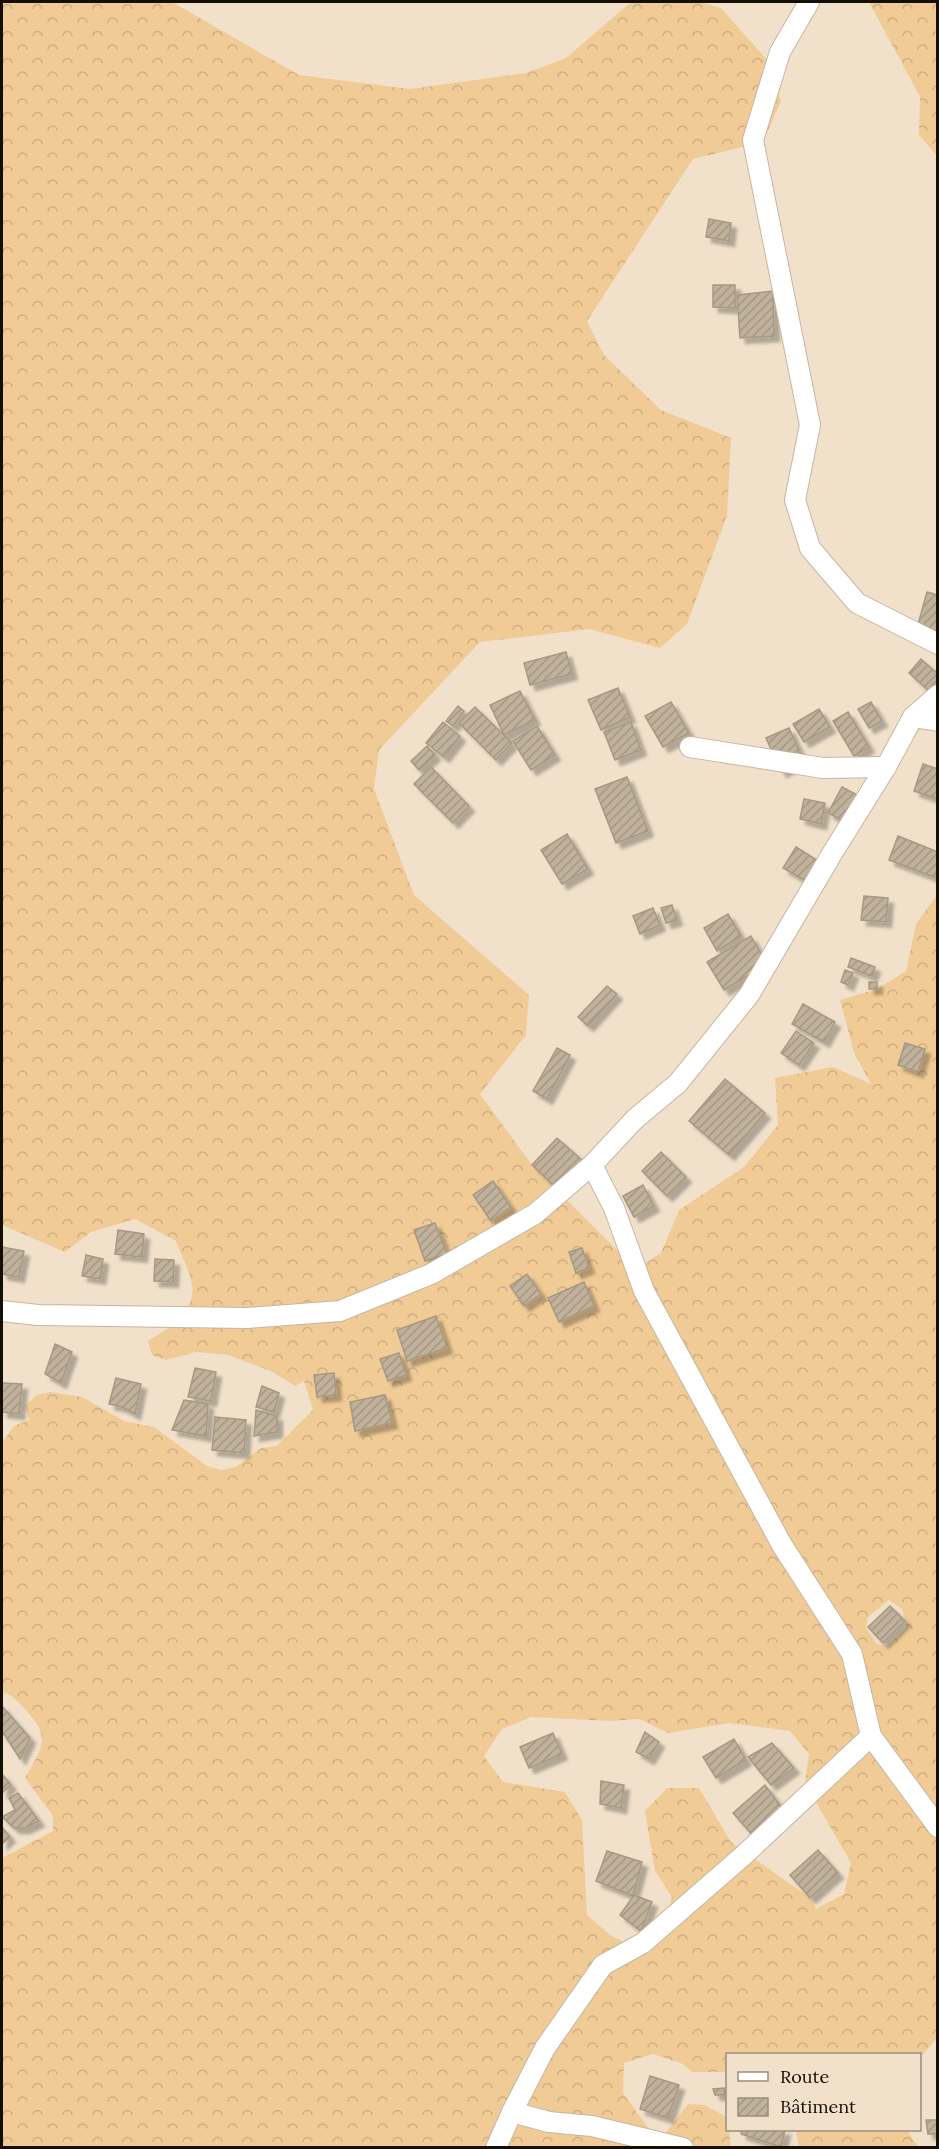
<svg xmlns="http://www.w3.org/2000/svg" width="939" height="2149" font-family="Lora,serif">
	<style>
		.forest { fill: url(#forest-crowns); fill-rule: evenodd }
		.building { fill: url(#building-hatch); stroke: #a79882; stroke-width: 1.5; filter: url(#shadow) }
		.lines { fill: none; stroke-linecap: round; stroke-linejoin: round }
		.minor-casing { stroke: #c6b6a0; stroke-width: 22 }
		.minor { stroke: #fff; stroke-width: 20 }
	</style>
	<defs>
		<pattern id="forest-crowns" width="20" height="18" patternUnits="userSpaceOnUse" patternTransform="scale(1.5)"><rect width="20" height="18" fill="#f1cb96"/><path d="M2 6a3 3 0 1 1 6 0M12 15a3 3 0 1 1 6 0" fill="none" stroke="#cead80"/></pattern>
		<pattern id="building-hatch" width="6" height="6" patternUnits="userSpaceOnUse" patternTransform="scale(1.5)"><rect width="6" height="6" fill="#c0b19b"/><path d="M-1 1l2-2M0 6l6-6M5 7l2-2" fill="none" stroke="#a49784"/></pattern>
		<filter id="shadow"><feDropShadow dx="5.5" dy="5.5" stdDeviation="1.5" flood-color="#0004"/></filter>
	</defs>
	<rect width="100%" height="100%" fill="#f1e1cb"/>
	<!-- forest -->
	<g class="forest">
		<path d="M2 2H172L299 75 410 89 526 73 566 58 631 2H700L721 8 769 62 781 101 763 142 693 159 587 321 604 355 661 410 731 438 727 516 687 624 660 648 589 629 480 642 379 750 374 789 414 895 529 995 526 1035 480 1094 532 1165 636 1269 661 1253 679 1210 744 1167 778 1125 775 1078 833 1067 871 1084 854 1053 840 1000 877 989 906 971 916 924 937 895V2038L920 2058V2054H728L727 2075 724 2072H692L683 2064 653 2054 624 2063 623 2093 649 2129 664 2135 688 2104 704 2105 727 2117 728 2130H729L731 2147H2V1858L53 1831V1816L25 1778C43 1746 52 1738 24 1708 18 1701 11 1694 2 1692V1443L14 1426 29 1420 25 1406 37 1395 51 1392 82 1397 124 1421 154 1427 207 1466 221 1470 236 1467 261 1448 277 1446 313 1410 304 1381 295 1386 271 1371 228 1355 196 1352 166 1360 152 1355 148 1341C168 1329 196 1313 192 1285 190 1271 181 1255 176 1241L135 1219 91 1232 65 1252 2 1225ZM889 1600 902 1609 907 1627 888 1646 877 1644 866 1628 868 1617ZM531 1717 610 1721 640 1719 668 1733 729 1723 790 1731 809 1754 805 1783 851 1863 844 1894 816 1909 810 1898 731 1842 699 1788H667L645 1811 655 1871 672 1897 663 1926 639 1950 610 1935 587 1915 582 1820 565 1792 503 1782 484 1756 502 1729Z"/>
		<polygon points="869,2 937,2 937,156 919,135 920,97"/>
		<polygon points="796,2130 908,2130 912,2139 919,2147 799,2147"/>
	</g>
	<!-- building -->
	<g class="building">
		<polygon points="709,219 731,223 729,241 706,237"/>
		<polygon points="713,285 735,285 735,308 713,307"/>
		<polygon points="773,291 774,336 740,338 737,295"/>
		<polygon points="927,592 938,595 938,634 917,628"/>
		<polygon points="566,652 572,674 530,685 524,663"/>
		<polygon points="921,659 938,674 938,679 928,690 909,673"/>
		<polygon points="618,688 630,717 601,730 588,700"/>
		<polygon points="520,691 535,720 504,735 490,705"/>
		<polygon points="671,702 689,733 663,747 645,716"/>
		<polygon points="871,702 882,721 869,728 858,709"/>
		<polygon points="458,706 464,711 453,726 446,721"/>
		<polygon points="475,707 512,743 496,760 459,723"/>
		<polygon points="819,709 830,727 804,742 793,724"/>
		<polygon points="848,712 869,747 854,756 833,721"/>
		<polygon points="443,722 460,736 444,757 426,743"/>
		<polygon points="631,722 641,750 615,760 604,732"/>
		<polygon points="537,726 555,755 531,770 513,741"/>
		<polygon points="789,728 804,761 781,772 766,738"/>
		<polygon points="427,746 435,755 419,770 411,761"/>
		<polygon points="923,764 938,769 938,799 914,791"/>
		<polygon points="431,767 469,806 453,823 414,784"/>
		<polygon points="627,777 648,831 616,843 595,789"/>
		<polygon points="842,787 863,798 849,824 828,813"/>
		<polygon points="804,799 825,803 821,824 800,819"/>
		<polygon points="567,834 588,869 562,884 541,850"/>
		<polygon points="898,836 938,852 938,868 934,877 889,860"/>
		<polygon points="796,847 823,864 811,884 783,868"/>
		<polygon points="864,896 888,898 886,922 861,920"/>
		<polygon points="672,905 677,920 666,923 661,908"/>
		<polygon points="653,908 660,925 640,934 633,916"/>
		<polygon points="728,914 741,936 717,951 704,928"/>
		<polygon points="751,936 767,964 724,990 707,962"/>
		<polygon points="851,958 875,967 872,976 848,967"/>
		<polygon points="845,970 853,973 848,985 841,982"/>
		<rect x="869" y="982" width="8" height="7"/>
		<polygon points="607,986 617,994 588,1026 578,1017"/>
		<polygon points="803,1004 835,1022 824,1042 792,1024"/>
		<polygon points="796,1031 814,1043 799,1065 781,1053"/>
		<polygon points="905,1043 925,1049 918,1072 898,1065"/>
		<polygon points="557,1048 570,1055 547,1099 533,1091"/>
		<polygon points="725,1079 765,1113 729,1155 689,1121"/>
		<polygon points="557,1138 582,1160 556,1188 532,1165"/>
		<polygon points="661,1152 686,1177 667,1196 642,1171"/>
		<polygon points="493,1181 511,1207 491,1221 473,1195"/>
		<polygon points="643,1185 654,1206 634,1217 623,1196"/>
		<polygon points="435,1223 447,1254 425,1261 414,1230"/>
		<polygon points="118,1230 144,1234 142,1257 115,1254"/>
		<polygon points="2,1247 24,1251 19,1277 2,1274"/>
		<polygon points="582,1248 589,1268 576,1273 569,1252"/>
		<polygon points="86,1255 103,1259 100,1279 82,1276"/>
		<polygon points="155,1259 174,1260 173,1282 154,1281"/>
		<polygon points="527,1274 541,1294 524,1306 510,1286"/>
		<polygon points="584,1282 594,1306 559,1322 548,1298"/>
		<polygon points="436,1316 447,1348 407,1361 397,1330"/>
		<polygon points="55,1344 72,1352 61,1383 45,1374"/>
		<polygon points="399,1353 406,1375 388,1381 380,1359"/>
		<polygon points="195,1368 216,1372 211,1401 188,1397"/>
		<polygon points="334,1373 336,1395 317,1397 314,1375"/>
		<polygon points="116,1378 141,1384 135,1414 122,1407 109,1404"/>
		<polygon points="2,1383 22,1384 19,1414 2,1412"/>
		<polygon points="262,1386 279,1393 274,1412 256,1407"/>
		<polygon points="385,1395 392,1423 355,1431 350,1402"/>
		<polygon points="184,1400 208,1404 206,1436 172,1430"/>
		<polygon points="256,1410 277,1416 277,1432 254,1436"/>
		<polygon points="215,1417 246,1420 244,1453 212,1450"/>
		<polygon points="890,1606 905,1621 883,1643 868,1627"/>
		<polygon points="2,1706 30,1738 20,1759 4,1734 2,1735"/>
		<polygon points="645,1732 659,1742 649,1759 636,1752"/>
		<polygon points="553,1733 562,1754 529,1768 520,1747"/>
		<polygon points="734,1739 746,1760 716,1778 703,1757"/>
		<polygon points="772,1743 794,1768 771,1785 748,1757"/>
		<polygon points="2,1774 11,1785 2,1793"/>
		<polygon points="601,1781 624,1785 621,1808 600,1804"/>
		<polygon points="765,1785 784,1811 755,1838 733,1813"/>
		<polygon points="18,1793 39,1821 25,1828 14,1828 2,1817 15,1810 9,1798"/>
		<polygon points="2,1827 10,1837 2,1844"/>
		<polygon points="818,1850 838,1873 810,1898 790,1875"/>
		<polygon points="607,1851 642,1862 633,1896 596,1881"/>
		<polygon points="634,1895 652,1902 641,1931 620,1915"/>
		<polygon points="650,2076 679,2085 668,2118 640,2109"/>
		<polygon points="724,2088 726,2095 715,2095 713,2089"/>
		<polygon points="926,2120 938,2120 938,2134 928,2134"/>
		<polygon points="742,2130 785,2130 781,2147 741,2134"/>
	</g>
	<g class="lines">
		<defs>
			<g id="minor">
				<polyline points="809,2 780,52 753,140 810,425 795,500 810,548 857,603 938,644"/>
				<polyline points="913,717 938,721"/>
				<polyline points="690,747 823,768 886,767"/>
				<polyline points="592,1165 614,1208 644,1291 782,1545 852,1654 871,1736 938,1827"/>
				<polyline points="2,1311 38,1315 247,1318 340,1311 431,1274 535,1214 592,1165 635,1119 678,1083 749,995 833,852 886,767 913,717 938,695"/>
				<polyline points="512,2112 549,2122 592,2126 683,2148"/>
				<polyline points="496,2148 512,2112 545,2048 603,1965 643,1943 744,1855 871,1736"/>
			</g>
		</defs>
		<!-- minor casing -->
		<use href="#minor" class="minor-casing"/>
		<!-- minor -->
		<use href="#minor" class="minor"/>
	</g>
	<!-- border -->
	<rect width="939" height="2149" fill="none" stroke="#140e07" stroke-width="6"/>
	<!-- legend -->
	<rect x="726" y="2053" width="195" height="78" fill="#f1e1cb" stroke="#998d7d" stroke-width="1.5"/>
	<rect x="738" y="2072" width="30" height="9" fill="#ffffff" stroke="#998d7d" stroke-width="1.5"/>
	<text x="780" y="2083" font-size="18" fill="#140e07">Route</text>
	<rect x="738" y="2098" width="30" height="18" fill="url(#building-hatch)" stroke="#998d7d" stroke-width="1.5"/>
	<text x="780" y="2113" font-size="18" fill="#140e07">Bâtiment</text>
</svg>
